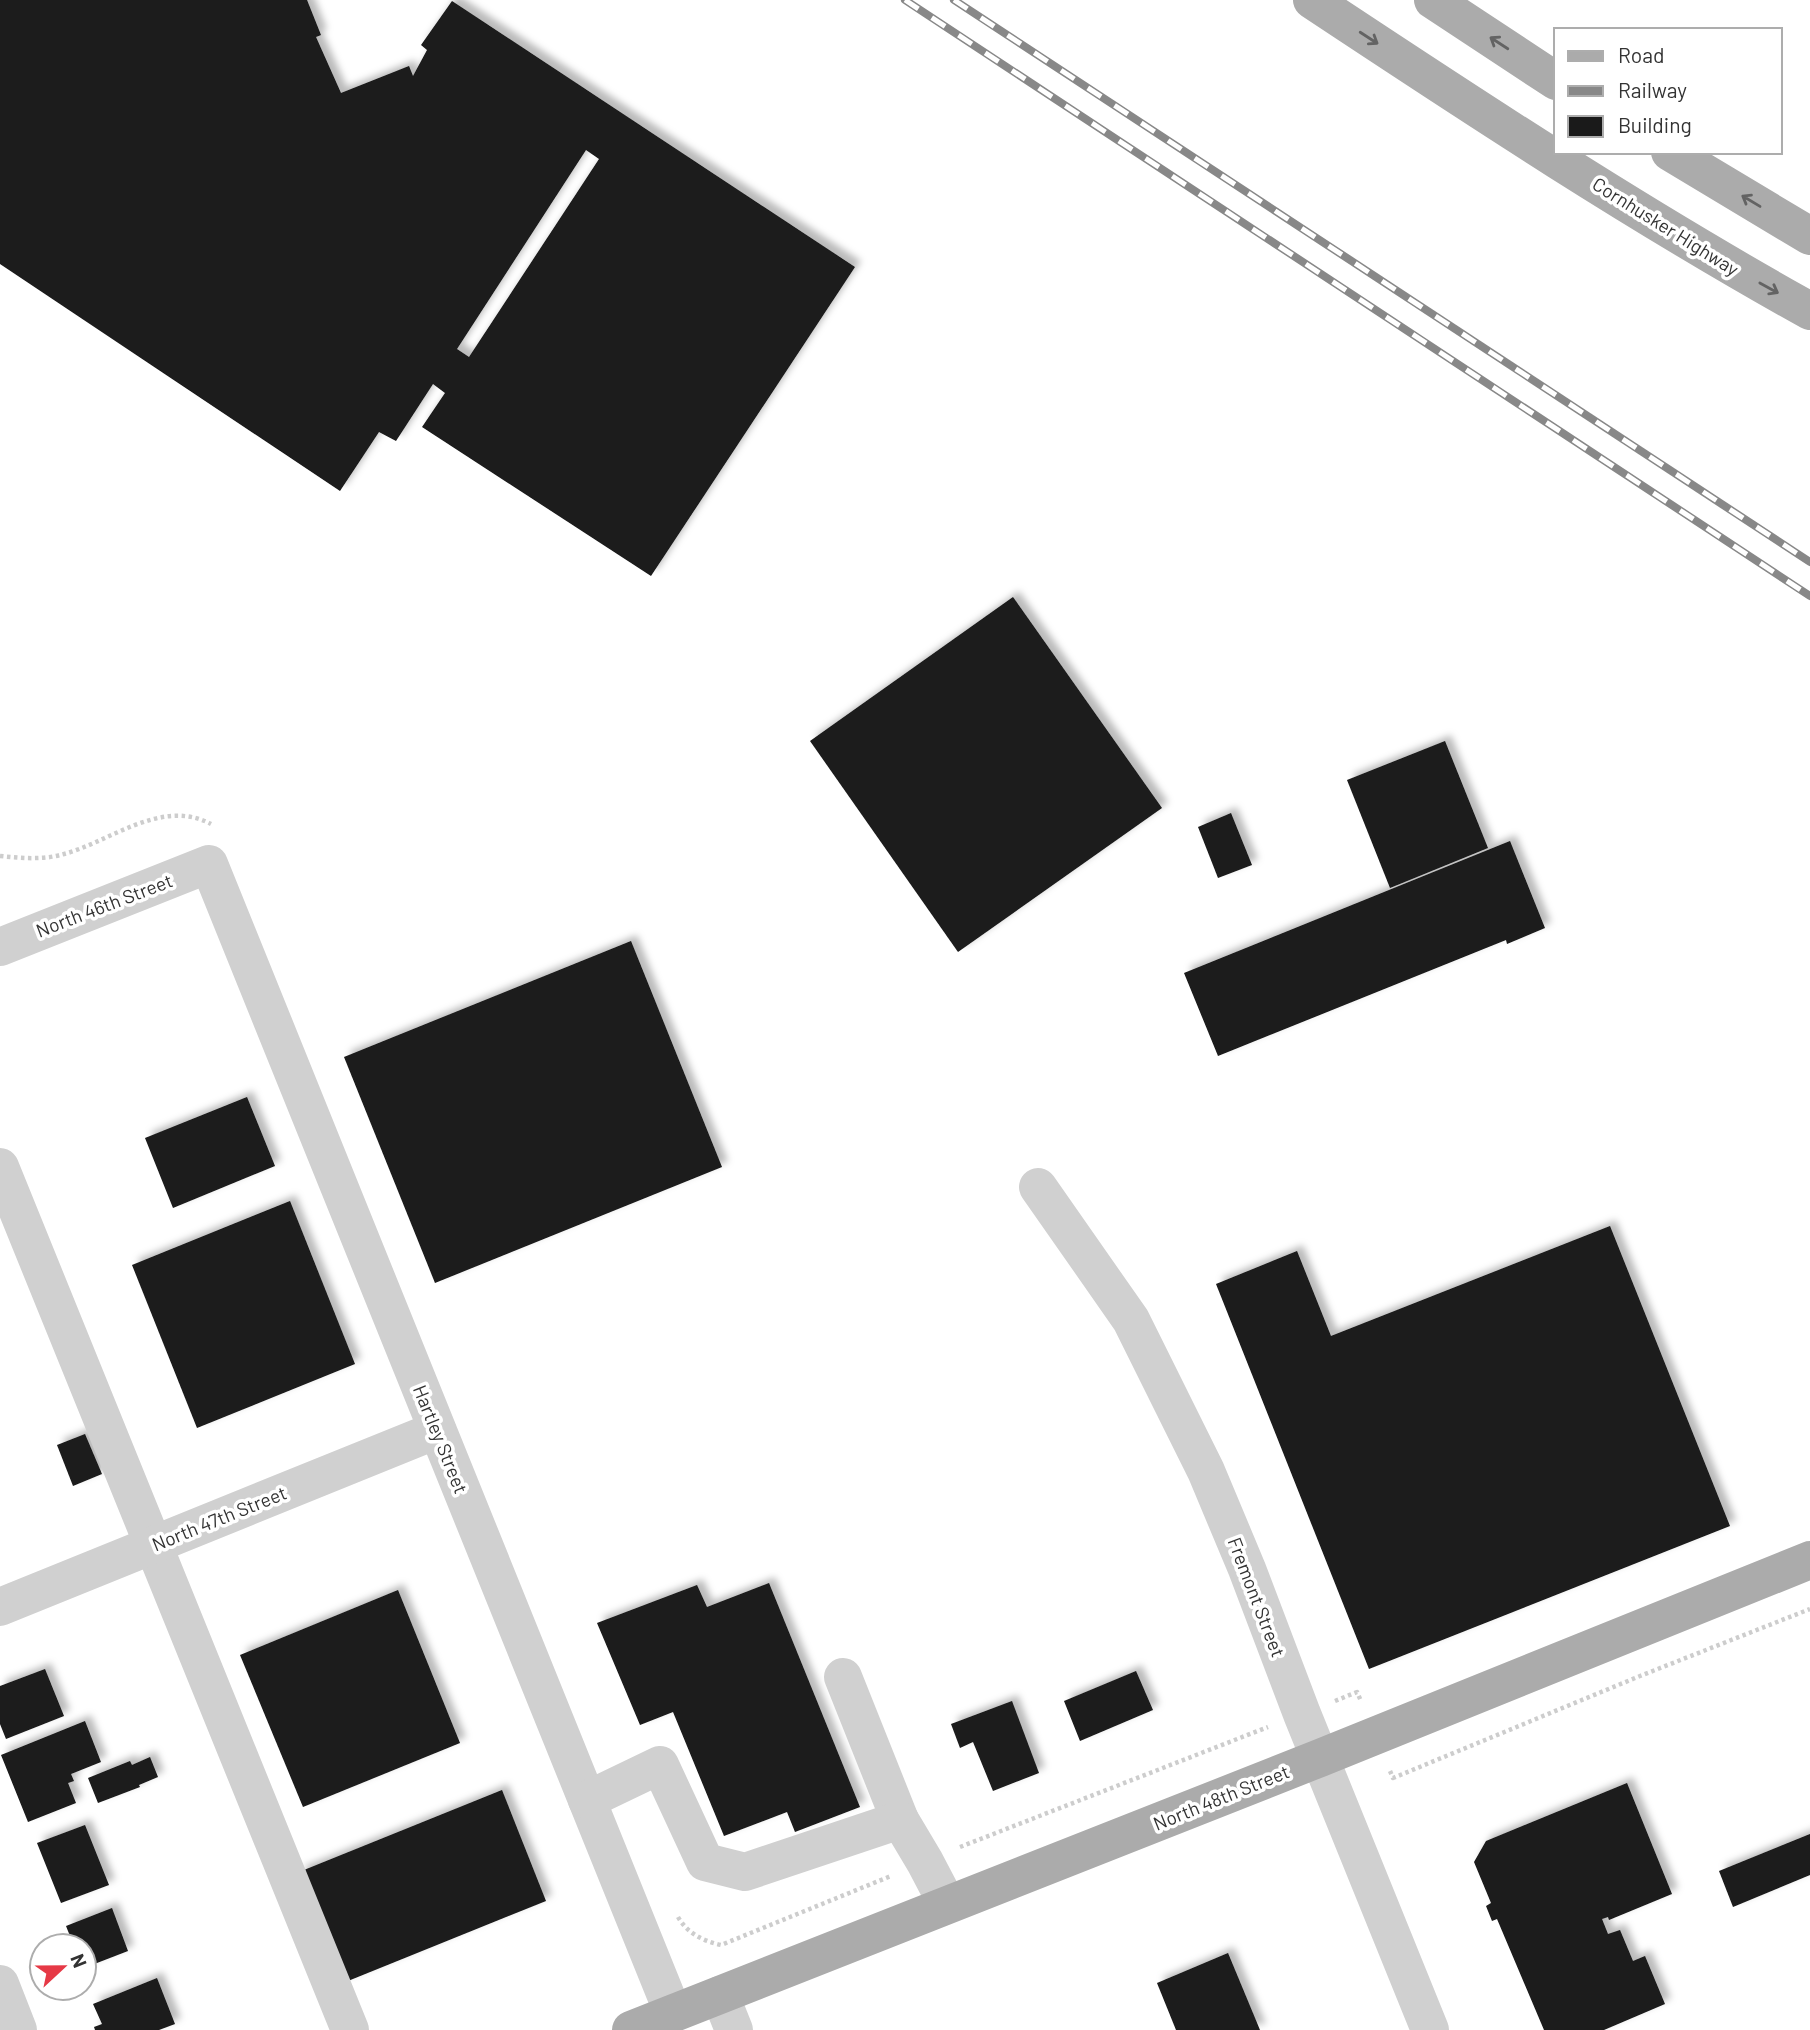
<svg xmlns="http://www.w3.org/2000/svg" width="1810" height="2030" font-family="Barlow,sans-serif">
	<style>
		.building { fill: #1a1a1a; fill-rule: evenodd; filter: url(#shadow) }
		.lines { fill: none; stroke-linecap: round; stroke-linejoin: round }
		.path { stroke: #cdcdcd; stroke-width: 4.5; stroke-dasharray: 3.5 3.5; stroke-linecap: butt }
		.minor { stroke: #d0d0d0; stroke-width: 38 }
		.major { stroke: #ababab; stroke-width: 38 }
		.rail-casing { stroke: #888; stroke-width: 8 }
		.rail { stroke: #fff; stroke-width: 5; stroke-dasharray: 16; stroke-linecap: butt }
		.oneway { stroke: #636363 }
		.labels { text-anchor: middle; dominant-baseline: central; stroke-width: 7; stroke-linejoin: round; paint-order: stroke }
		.street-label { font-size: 19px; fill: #333; stroke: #fff }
	</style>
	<defs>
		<filter id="shadow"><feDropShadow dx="6" dy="-6" stdDeviation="3.5" flood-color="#0004"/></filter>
	</defs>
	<rect width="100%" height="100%" fill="#fff"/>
	<!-- building -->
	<g class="building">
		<path d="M0 0H307L321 35 316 37 341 93 409 66 413 76 427 50 421 45 452 1 855 267 651 576 422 427 445 393 433 384 396 441 379 432 340 491 0 264ZM586 150 599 159 469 357 457 349Z"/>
		<polygon points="1013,597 1162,808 958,952 810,741"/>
		<polygon points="1445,741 1488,848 1390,888 1347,780"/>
		<polygon points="1231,813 1252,865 1218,878 1198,827"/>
		<polygon points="1510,841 1545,928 1507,944 1506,940 1218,1056 1184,973"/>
		<polygon points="631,941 722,1167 435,1283 344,1057"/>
		<polygon points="247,1097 275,1166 173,1208 145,1138"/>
		<polygon points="290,1201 355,1364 197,1428 132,1265"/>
		<polygon points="1610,1226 1730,1526 1369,1669 1216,1284 1297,1251 1331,1336"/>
		<polygon points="85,1434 102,1474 73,1486 57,1445"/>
		<polygon points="769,1583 860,1807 795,1832 787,1812 724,1836 673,1712 640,1725 597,1623 697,1585 707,1607"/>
		<polygon points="398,1590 460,1743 303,1807 240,1655"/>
		<polygon points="45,1669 64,1716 6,1739 0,1724 0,1686"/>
		<polygon points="1136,1671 1153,1710 1080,1741 1064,1701"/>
		<polygon points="1012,1701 1039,1773 993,1791 973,1742 960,1748 951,1724"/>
		<polygon points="85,1721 101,1762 71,1774 74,1781 68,1783 76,1803 28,1822 1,1755"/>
		<polygon points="150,1757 158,1777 139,1785 140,1787 98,1803 88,1778 130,1761 132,1765"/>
		<polygon points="1627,1783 1672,1894 1609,1920 1608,1917 1602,1919 1608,1934 1620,1930 1633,1961 1645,1956 1665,2004 1604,2030 1544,2030 1497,1919 1492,1921 1486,1906 1491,1903 1474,1862 1486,1841"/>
		<polygon points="502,1790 546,1901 343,1983 299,1872"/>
		<polygon points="85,1825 109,1885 61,1903 37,1843"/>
		<polygon points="1810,1834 1810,1875 1733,1907 1719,1871"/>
		<polygon points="112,1908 128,1951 84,1968 84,1946 74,1946 66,1926"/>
		<polygon points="1228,1953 1260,2030 1176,2030 1157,1983"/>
		<polygon points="157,1978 175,2024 159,2030 95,2030 94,2027 102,2024 93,2004"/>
	</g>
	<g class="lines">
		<!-- path -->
		<g class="path">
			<path d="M0 856C20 858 41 860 60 855 108 844 160 797 211 824"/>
			<polyline points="1335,1701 1357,1692 1361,1701"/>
			<polyline points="1390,1771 1393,1778 1640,1676 1810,1609"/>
			<polyline points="960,1847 1268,1727"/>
			<path d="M678 1917C687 1933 703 1941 721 1945L891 1876"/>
		</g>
		<!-- minor -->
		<g class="minor">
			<polyline points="0,947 209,864 673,2013"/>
			<polyline points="0,1167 350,2030"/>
			<polyline points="1038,1187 1131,1320 1206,1471 1247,1569 1302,1714 1430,2030"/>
			<polyline points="0,1607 437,1430"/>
			<polyline points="843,1677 900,1820"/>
			<polyline points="587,1800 660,1765 705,1862 745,1872 900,1820 925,1862 947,1904"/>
			<polyline points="0,1984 18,2030"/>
			<polyline points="720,1995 734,2030"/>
		</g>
		<!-- major -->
		<g class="major">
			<path d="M1312 0C1475 108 1639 216 1810 311"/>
			<polyline points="1433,0 1556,81"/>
			<polyline points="1670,152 1810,236"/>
			<polyline points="631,2030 1320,1758 1810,1560"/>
		</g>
		<defs>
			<g id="rail">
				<polyline points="905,0 1810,596"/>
				<polyline points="954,0 1810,562"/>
			</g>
		</defs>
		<!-- rail casing -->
		<use href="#rail" class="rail-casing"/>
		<!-- rail -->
		<use href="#rail" class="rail"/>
	</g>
	<!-- one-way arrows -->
	<defs><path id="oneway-shaft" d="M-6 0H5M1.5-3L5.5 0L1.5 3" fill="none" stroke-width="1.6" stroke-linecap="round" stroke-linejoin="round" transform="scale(1.75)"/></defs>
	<g class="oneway">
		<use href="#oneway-shaft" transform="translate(1369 38) rotate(33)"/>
		<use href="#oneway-shaft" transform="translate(1499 43) rotate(-147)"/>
		<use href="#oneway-shaft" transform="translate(1751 201) rotate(-149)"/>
		<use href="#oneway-shaft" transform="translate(1769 288) rotate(29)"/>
	</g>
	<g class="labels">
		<!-- street labels -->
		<g class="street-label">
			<text transform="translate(1666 226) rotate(32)">Cornhusker Highway</text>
			<text transform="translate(104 905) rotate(-21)">North 46th Street</text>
			<text transform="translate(441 1439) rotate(68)">Hartley Street</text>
			<text transform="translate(219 1518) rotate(-22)">North 47th Street</text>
			<text transform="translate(1257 1597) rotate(69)">Fremont Street</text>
			<text transform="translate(1221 1797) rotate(-22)">North 48th Street</text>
		</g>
	</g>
	<!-- legend -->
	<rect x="1554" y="28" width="228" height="126" fill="#ffffff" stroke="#adadad" stroke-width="2"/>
	<rect x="1568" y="51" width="35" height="10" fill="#ababab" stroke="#adadad" stroke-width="2"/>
	<text x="1618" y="63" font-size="21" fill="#333333">Road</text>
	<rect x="1568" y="86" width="35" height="10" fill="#888888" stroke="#adadad" stroke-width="2"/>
	<text x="1618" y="98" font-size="21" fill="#333333">Railway</text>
	<rect x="1568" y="116" width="35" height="21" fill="#1a1a1a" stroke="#adadad" stroke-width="2"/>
	<text x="1618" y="133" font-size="21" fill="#333333">Building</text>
	<!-- north arrow -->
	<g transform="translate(63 1967) rotate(68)"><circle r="33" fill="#ffffff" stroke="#adadad" stroke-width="2"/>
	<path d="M0-5L12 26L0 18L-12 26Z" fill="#e63946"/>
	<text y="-10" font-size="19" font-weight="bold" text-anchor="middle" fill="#333333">N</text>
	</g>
</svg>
